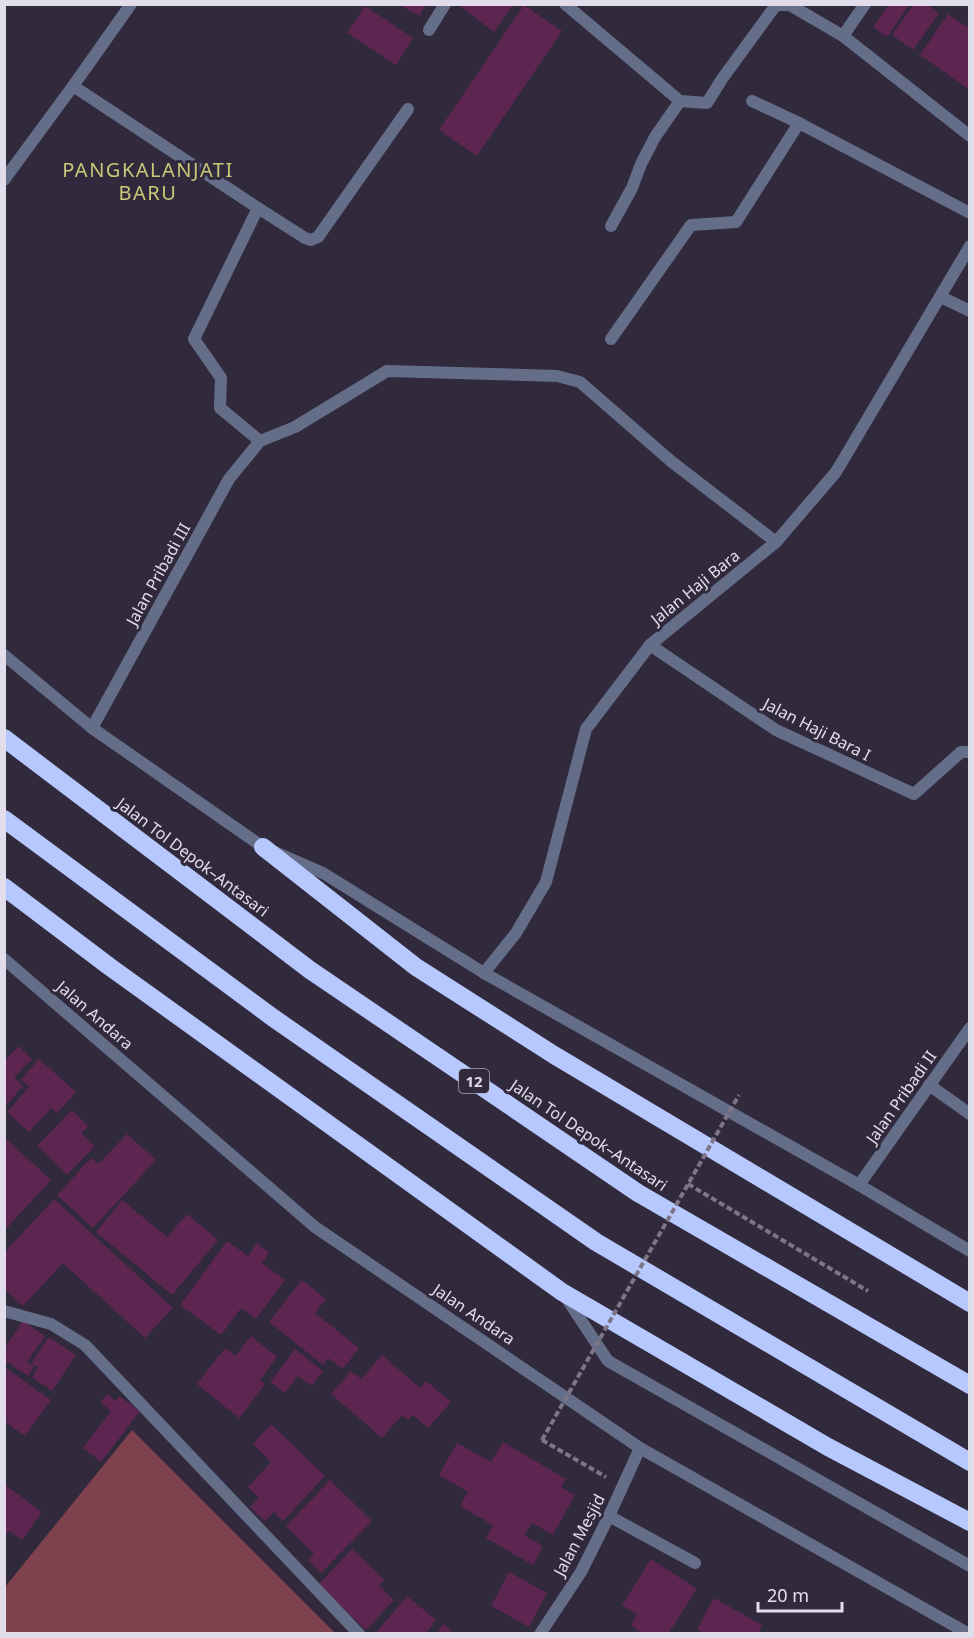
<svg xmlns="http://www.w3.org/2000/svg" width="974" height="1638" font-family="'Noto Sans',sans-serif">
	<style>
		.green { fill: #7f414d }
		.building { fill: #5c2651 }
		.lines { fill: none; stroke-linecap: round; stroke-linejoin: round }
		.path { stroke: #7d7687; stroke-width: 4; stroke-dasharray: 6 3; stroke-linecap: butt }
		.service { stroke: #656e89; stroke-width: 12 }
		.minor { stroke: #656e89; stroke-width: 12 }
		.tertiary { stroke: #656e89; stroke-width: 12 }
		.motorway { stroke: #b7c8fe; stroke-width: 18 }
		.path-bridge { stroke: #7d7687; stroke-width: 4; stroke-dasharray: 6 3; stroke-linecap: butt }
		.labels { text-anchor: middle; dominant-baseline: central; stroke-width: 6; stroke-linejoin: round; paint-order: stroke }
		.shield { fill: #31293c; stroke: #ada7b6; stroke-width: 1.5 }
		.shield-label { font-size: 15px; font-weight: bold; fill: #e2ddea }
		.street-label { font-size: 16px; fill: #e2ddea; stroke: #31293c }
		.quarter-label { font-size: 20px; letter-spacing: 1.5px; fill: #cac779; stroke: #31293c }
	</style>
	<rect width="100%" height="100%" fill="#31293c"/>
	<!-- green -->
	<polygon class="green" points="132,1430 335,1633 5,1633 5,1587"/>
	<!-- building -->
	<g class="building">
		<polygon points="398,4 426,4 420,16"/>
		<polygon points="457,4 514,4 494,32"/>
		<polygon points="889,4 910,4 887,37 873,27"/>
		<polygon points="914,4 927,4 939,13 913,50 892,35"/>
		<polygon points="524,5 562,31 477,156 439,130"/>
		<polygon points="365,6 413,38 396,65 347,33"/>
		<polygon points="948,14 970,29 970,90 920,55"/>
		<polygon points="19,1046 32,1059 14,1077 23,1086 5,1106 5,1060"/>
		<polygon points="39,1059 76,1092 57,1113 51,1108 29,1132 7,1112 29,1087 21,1079"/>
		<polygon points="72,1110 88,1126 81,1133 95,1146 67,1175 37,1146"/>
		<polygon points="127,1134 156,1160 93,1228 57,1195 91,1158 98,1164"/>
		<polygon points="4,1137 51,1180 4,1231"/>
		<polygon points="54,1199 173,1308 145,1338 63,1263 23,1306 4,1289 4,1253"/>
		<polygon points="122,1200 167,1237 187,1214 218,1240 172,1295 96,1232"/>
		<polygon points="227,1241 248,1256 257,1243 269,1253 262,1263 285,1280 256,1319 241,1308 221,1335 180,1305"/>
		<polygon points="302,1280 326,1299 315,1313 359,1348 343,1369 328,1358 323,1365 269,1322"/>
		<polygon points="23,1321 45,1336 27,1362 34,1366 28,1376 4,1360 4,1349"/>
		<polygon points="251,1336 277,1357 260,1380 265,1384 239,1418 197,1384 225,1348 235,1356"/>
		<polygon points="49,1337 76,1355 52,1391 32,1377 38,1367 31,1363"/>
		<polygon points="295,1349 323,1371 312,1386 298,1376 285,1393 270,1382"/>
		<polygon points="382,1355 420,1388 426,1381 451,1402 428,1428 413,1415 408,1420 402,1415 382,1438 331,1394 351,1371 361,1379"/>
		<polygon points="4,1367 51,1400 25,1436 4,1421"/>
		<polygon points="107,1394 116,1401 119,1396 140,1411 101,1462 83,1448 111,1411 100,1402"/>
		<polygon points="271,1424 325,1476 283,1521 274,1512 265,1521 250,1507 259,1498 248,1487 271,1462 253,1444"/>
		<polygon points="503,1442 566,1479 561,1487 575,1495 553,1535 532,1523 524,1535 543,1546 533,1565 486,1538 493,1525 460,1506 468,1492 439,1475 457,1443 491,1462"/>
		<polygon points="330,1480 372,1521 321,1573 308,1560 314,1554 286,1526"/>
		<polygon points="4,1484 42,1512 22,1540 9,1531 4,1538"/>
		<polygon points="352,1549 384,1579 379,1586 394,1600 366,1630 318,1585"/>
		<polygon points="651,1559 697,1589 668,1634 643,1634 631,1625 637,1615 622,1605"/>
		<polygon points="509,1572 547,1593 529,1627 491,1606"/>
		<polygon points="407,1596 436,1620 425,1634 375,1634"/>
		<polygon points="714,1598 762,1625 758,1634 700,1634 701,1631 697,1629"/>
		<polygon points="444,1624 454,1634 436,1634"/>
	</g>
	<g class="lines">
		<!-- path -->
		<g class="path">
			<polyline points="688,1184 868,1291"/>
			<polyline points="542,1440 606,1477"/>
		</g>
		<!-- service -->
		<g class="service">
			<polyline points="611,226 632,188 641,164 655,137 680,101"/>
			<polyline points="565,1296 608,1361 970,1566"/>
		</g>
		<!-- minor -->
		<g class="minor">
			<polyline points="131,4 73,86 258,208 194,339 221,378 220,408 260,441"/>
			<polyline points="565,4 680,101 707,103 722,79 776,5 790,5 843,36 970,136"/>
			<polyline points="429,30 445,4"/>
			<polyline points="843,36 865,4"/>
			<polyline points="752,101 799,123"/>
			<polyline points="4,180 73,86"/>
			<polyline points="258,208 305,238 311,240 318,237 408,109"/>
			<polyline points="941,297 970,311"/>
			<polyline points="611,339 691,225 736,222 799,123 970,213"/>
			<polyline points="260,441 295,427 387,371 557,376 580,382 672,462 776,542"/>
			<polyline points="650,645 776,730 914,794 961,752 970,752"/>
			<polyline points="92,728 229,479 260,441"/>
			<polyline points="929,1085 970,1114"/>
			<polyline points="859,1185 970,1028"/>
			<polyline points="4,1311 51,1324 85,1345 359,1634"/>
			<polyline points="609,1516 695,1563"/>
			<polyline points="540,1634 581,1572 609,1516 640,1448"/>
		</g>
		<!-- tertiary -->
		<g class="tertiary">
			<polyline points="4,655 92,728 263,847 323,873 484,973 859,1185 970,1251"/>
			<polyline points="4,959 315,1227 640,1448 969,1634"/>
			<polyline points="484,973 516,933 546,882 586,729 650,645 776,542 836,472 970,246"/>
		</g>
		<!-- motorway -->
		<g class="motorway">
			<polyline points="4,738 310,970 638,1193 970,1385"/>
			<polyline points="4,819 272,1017 596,1242 970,1462"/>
			<polyline points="263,847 416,967 554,1055 970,1303"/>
			<polyline points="4,887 110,967 562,1292 828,1447 970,1522"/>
		</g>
		<!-- path-bridge -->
		<polyline class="path-bridge" points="542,1440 739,1095"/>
	</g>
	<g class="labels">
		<!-- shield labels -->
		<rect class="shield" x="459" y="1069" width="30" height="24" rx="4.5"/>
		<g class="shield-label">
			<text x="474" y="1081">12</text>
		</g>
		<!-- street labels -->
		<g class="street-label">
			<text transform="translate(158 574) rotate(-61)">Jalan Pribadi III</text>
			<text transform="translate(695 587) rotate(-39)">Jalan Haji Bara</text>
			<text transform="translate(817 729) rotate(27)">Jalan Haji Bara I</text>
			<text transform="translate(193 857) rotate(37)">Jalan Tol Depok–Antasari</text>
			<text transform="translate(95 1015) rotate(41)">Jalan Andara</text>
			<text transform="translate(901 1097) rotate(-55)">Jalan Pribadi II</text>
			<text transform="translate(589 1135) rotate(34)">Jalan Tol Depok–Antasari</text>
			<text transform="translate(474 1314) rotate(34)">Jalan Andara</text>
			<text transform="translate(579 1535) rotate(-62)">Jalan Mesjid</text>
		</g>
		<!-- quarter labels -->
		<g class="quarter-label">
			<text x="148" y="169">PANGKALANJATI<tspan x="148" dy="23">BARU</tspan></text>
		</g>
	</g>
	<!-- border -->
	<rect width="974" height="1638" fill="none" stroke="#e2ddea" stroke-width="12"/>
	<!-- scale -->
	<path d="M758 1602v9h84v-9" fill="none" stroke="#e2ddea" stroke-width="3"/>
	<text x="767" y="1602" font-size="18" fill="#e2ddea" stroke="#31293c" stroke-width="4.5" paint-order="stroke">20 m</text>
</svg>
